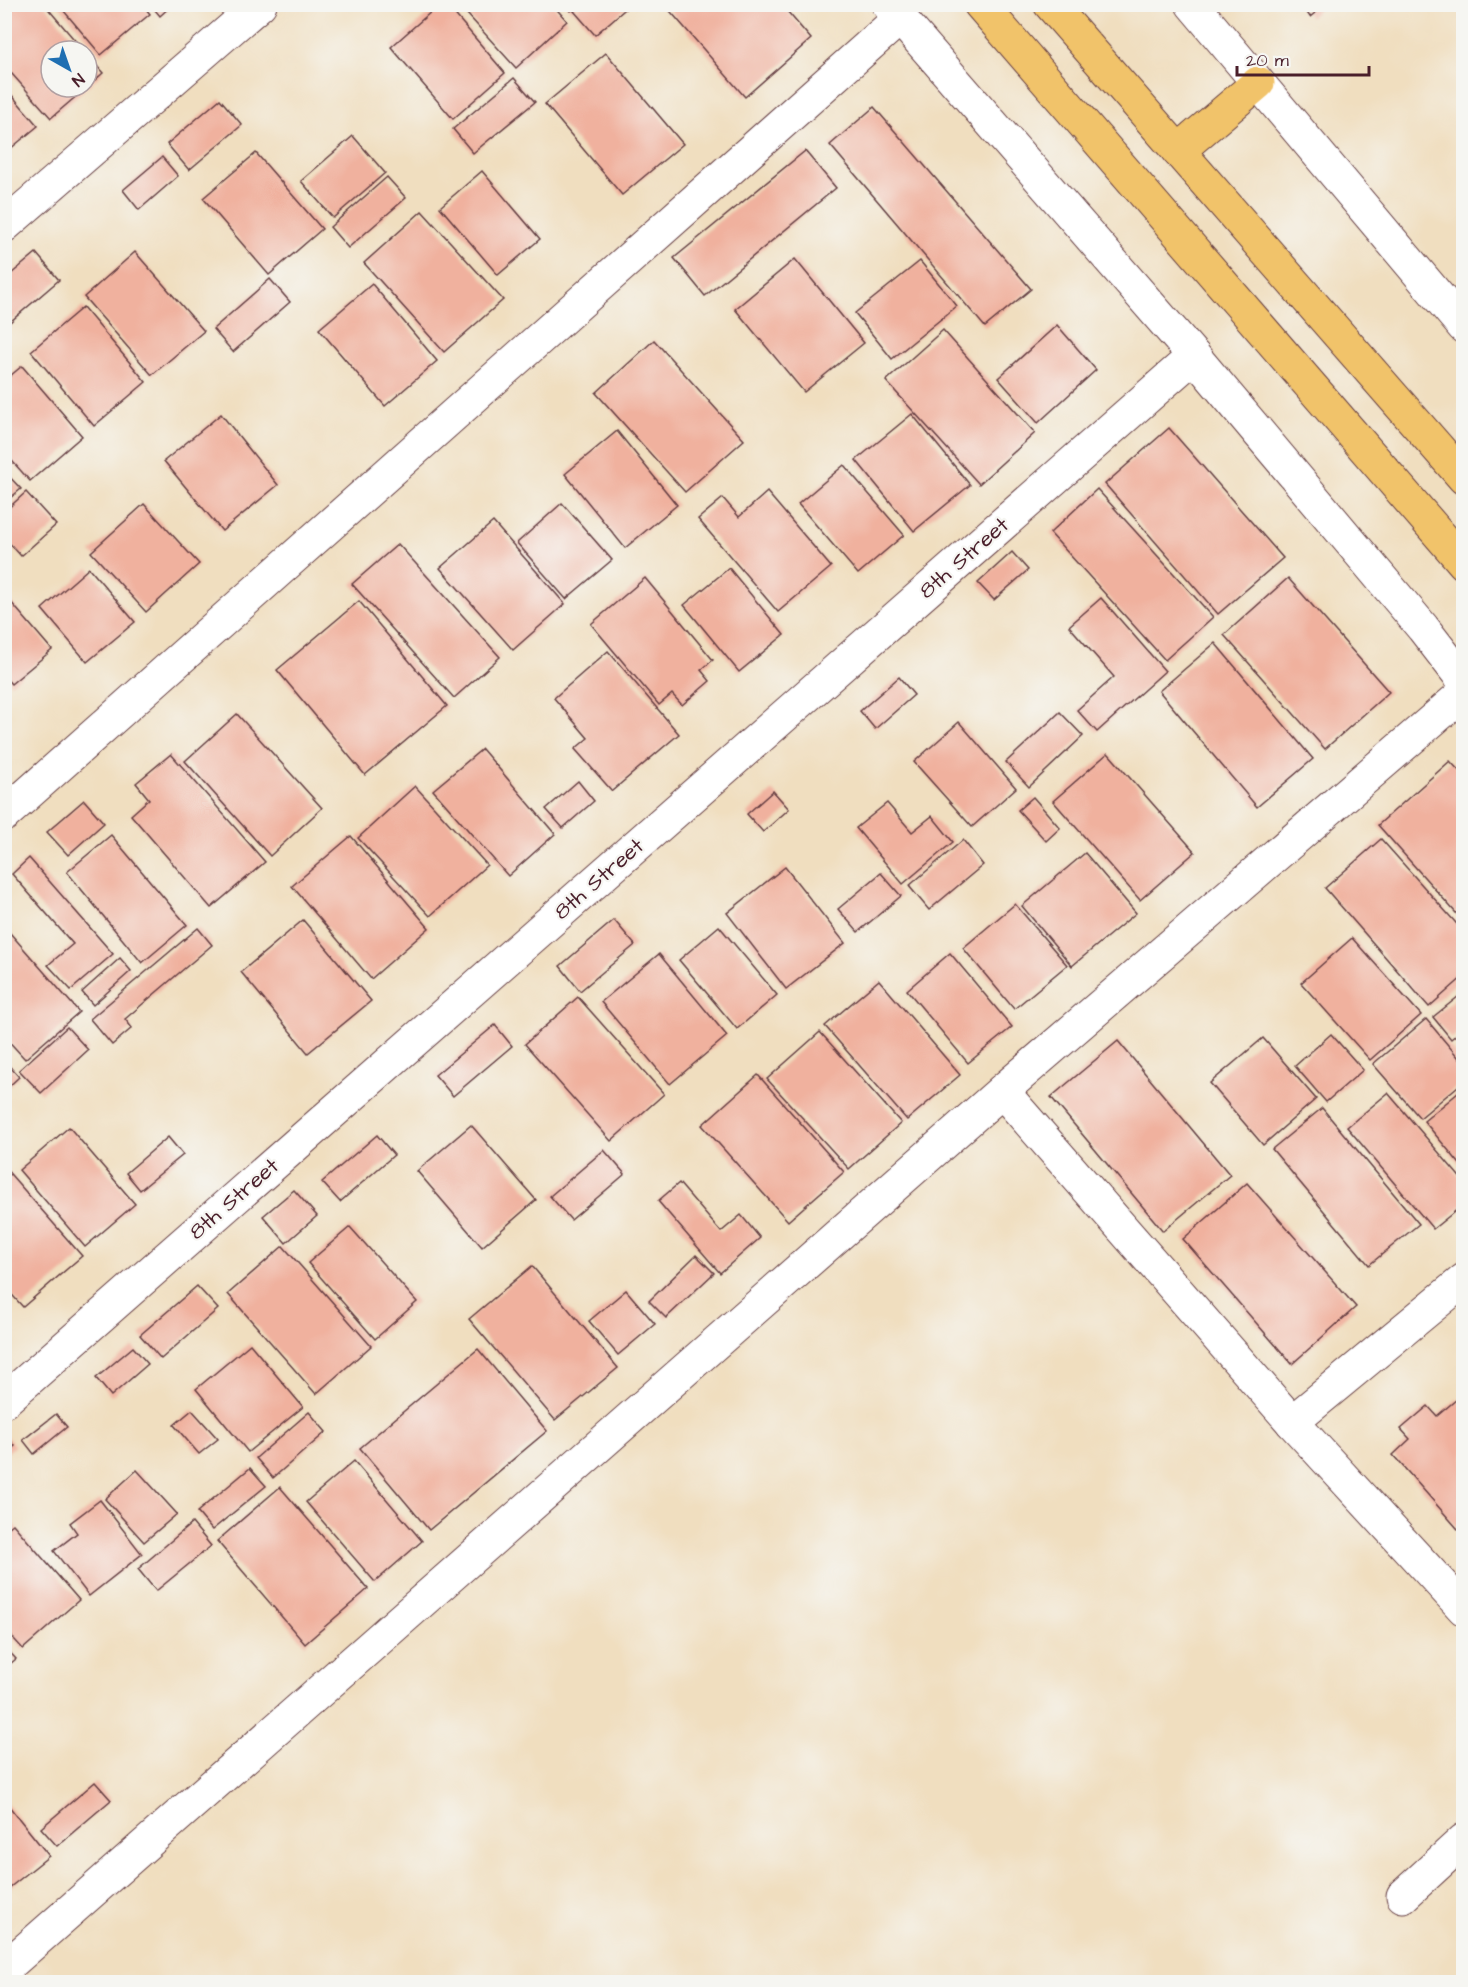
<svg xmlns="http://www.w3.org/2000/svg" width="1468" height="1987" font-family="'Architects Daughter',sans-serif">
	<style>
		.building { fill: #f0b19e }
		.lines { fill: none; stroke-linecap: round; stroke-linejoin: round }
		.minor-casing { stroke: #633c41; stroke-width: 35 }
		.trunk-casing { stroke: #633c41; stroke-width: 35 }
		.minor { stroke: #fff; stroke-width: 33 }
		.trunk { stroke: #f1c36a; stroke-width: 33 }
		.labels { text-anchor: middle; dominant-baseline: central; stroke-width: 4.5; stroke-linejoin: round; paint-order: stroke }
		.street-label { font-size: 22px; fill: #4a1f2b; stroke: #f6f6f2 }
	</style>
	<rect width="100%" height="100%" fill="#f6f6f2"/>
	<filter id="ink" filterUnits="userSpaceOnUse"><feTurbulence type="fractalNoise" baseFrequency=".0167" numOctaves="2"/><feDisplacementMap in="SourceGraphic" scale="12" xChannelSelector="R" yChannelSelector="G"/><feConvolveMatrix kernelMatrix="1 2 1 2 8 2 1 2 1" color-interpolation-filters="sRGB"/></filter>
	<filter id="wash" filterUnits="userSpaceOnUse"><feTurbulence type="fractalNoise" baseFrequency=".008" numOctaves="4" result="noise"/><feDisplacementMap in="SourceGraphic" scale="24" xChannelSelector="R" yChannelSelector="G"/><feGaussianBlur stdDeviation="1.35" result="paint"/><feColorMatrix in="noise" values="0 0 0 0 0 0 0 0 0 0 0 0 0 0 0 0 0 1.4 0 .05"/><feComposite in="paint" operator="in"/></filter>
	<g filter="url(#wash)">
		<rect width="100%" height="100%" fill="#f0debf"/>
		<g id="blocks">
			<!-- building -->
			<g class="building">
				<polygon points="4,4 44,4 84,51 51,51 51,87 87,87 51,118 4,65"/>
				<polygon points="58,4 142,4 150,14 101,55"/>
				<polygon points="150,4 173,4 160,16"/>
				<polygon points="440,4 446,4 505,73 453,119 391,47"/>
				<polygon points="458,4 552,4 567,21 516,68"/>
				<polygon points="566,4 579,4 571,11"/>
				<polygon points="581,4 631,4 595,35 574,11"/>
				<polygon points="664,4 781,4 811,39 745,97"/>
				<polygon points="1301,4 1326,4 1310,17"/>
				<polygon points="606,53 683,144 622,195 545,104"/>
				<polygon points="87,55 103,73 87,87"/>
				<polygon points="514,78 535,102 473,153 453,129"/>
				<polygon points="4,86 38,126 4,154"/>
				<polygon points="220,99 242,125 189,170 167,144"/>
				<polygon points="874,107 1031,289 985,327 830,145"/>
				<polygon points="353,136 385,173 333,218 301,181"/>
				<polygon points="805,151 836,188 705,296 674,258"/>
				<polygon points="256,153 322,229 269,275 203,198"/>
				<polygon points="162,157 178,176 139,210 123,190"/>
				<polygon points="482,171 540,239 498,275 440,207"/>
				<polygon points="387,177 406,198 348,248 330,227"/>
				<polygon points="422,211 503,300 444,352 364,263"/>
				<polygon points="135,252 204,331 152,375 84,297"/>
				<polygon points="36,253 59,280 4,327 4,280"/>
				<polygon points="795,259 864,343 804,392 735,309"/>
				<polygon points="920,261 957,306 892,359 855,313"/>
				<polygon points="270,279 290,302 233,352 213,329"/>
				<polygon points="372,284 437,361 385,406 319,329"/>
				<polygon points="83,307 146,382 94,426 31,351"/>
				<polygon points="1057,325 1096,370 1038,423 998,378"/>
				<polygon points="943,330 1035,433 979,484 886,381"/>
				<polygon points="654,340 744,440 685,492 596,393"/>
				<polygon points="22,366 82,436 30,481 4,452 4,381"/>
				<polygon points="221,414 278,485 222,531 164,461"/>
				<polygon points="912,414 970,485 914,531 856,460"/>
				<polygon points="1169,428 1283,558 1218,614 1105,484"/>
				<polygon points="617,431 677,505 625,548 565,474"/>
				<polygon points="844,465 904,535 858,574 798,504"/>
				<polygon points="4,471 21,489 4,503"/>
				<polygon points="1097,489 1213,617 1165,660 1050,533"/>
				<polygon points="26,492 56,525 21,556 4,537 4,512"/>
				<polygon points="767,492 831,567 778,612 698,519 723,498 739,517"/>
				<polygon points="562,503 612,560 566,599 517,543"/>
				<polygon points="144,504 199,564 146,612 91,552"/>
				<polygon points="493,522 565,604 513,650 440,568"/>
				<polygon points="398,544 500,657 454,698 352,584"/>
				<polygon points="1012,552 1028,570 994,600 978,583"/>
				<polygon points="89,568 135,622 87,662 42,609"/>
				<polygon points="729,568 784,635 739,672 684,605"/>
				<polygon points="645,578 713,660 701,670 710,681 682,705 672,694 659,705 591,624"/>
				<polygon points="1288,578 1389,692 1325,749 1224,635"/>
				<polygon points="4,594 52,650 11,684 4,676"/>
				<polygon points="1101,598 1165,671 1097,732 1077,710 1114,677 1069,626"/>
				<polygon points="359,601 447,706 365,775 277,670"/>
				<polygon points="1215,643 1313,759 1257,807 1159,691"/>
				<polygon points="608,651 679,734 612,791 575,749 588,738 554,698"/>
				<polygon points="899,677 914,695 875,729 860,711"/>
				<polygon points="1060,712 1083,736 1029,787 1006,762"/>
				<polygon points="237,714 322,808 270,856 185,761"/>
				<polygon points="959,722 1016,788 972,827 914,762"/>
				<polygon points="482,749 555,834 508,876 433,790"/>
				<polygon points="1108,753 1195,852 1140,900 1053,801"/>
				<polygon points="171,754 265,862 211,908 131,815 149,799 136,783"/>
				<polygon points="1450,761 1464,776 1464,922 1378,825"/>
				<polygon points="578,781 594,801 563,828 546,809"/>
				<polygon points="415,786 487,865 430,916 358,838"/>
				<polygon points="773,791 789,809 763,832 747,814"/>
				<polygon points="1033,797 1060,828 1046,841 1018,810"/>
				<polygon points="84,800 104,823 68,855 47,832"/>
				<polygon points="887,803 912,832 932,816 953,842 903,884 856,828"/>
				<polygon points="111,835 187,925 142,963 67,872"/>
				<polygon points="351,836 429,928 371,979 292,886"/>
				<polygon points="1381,839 1464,932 1464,976 1429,1007 1325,888"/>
				<polygon points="963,840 983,865 929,910 909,886"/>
				<polygon points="1085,853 1136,913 1072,966 1022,906"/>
				<polygon points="29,858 113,954 71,990 48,965 73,944 12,874"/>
				<polygon points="785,867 845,943 786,989 727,913"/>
				<polygon points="881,873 901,896 858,932 838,909"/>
				<polygon points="1015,904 1067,965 1014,1009 963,948"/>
				<polygon points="303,920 371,1001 308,1053 241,972"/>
				<polygon points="614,920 635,945 580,991 560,966"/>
				<polygon points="719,926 777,995 737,1029 679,960"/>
				<polygon points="198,928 212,945 125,1019 132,1028 112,1045 90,1019"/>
				<polygon points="10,933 79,1012 25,1059 4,1036 4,938"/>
				<polygon points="1352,938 1421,1015 1370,1060 1301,983"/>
				<polygon points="950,953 1012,1027 968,1063 907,990"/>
				<polygon points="659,954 727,1036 670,1084 601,1002"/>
				<polygon points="120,958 131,971 93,1005 82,992"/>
				<polygon points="879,980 960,1075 907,1120 825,1026"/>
				<polygon points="1464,992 1464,1028 1451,1039 1433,1017"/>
				<polygon points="578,997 664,1094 611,1141 525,1044"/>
				<polygon points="1426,1019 1464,1064 1464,1081 1420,1118 1373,1064"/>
				<polygon points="495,1025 512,1046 453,1096 435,1075"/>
				<polygon points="67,1027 88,1050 41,1093 19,1070"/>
				<polygon points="820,1032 901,1123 849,1169 767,1079"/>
				<polygon points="1331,1034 1363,1070 1326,1102 1295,1066"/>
				<polygon points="1263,1038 1316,1099 1263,1145 1210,1083"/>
				<polygon points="1118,1041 1230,1175 1163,1231 1051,1097"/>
				<polygon points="4,1060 19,1077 4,1091"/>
				<polygon points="758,1075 844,1172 788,1221 702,1125"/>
				<polygon points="1464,1088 1464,1169 1424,1121"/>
				<polygon points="1388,1093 1464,1182 1464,1204 1433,1229 1347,1127"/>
				<polygon points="1322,1108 1419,1224 1369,1265 1272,1149"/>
				<polygon points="471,1125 536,1200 482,1247 417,1171"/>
				<polygon points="69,1127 135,1204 85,1247 19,1170"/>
				<polygon points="377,1135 394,1155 340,1202 322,1182"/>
				<polygon points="168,1137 183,1155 140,1190 126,1173"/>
				<polygon points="604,1150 625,1174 571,1220 550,1196"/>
				<polygon points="4,1167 82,1256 23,1307 4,1286"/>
				<polygon points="679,1183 721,1232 741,1215 760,1238 720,1273 658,1201"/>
				<polygon points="1247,1183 1356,1307 1292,1364 1183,1239"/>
				<polygon points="294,1190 317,1216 286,1243 263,1216"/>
				<polygon points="350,1227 417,1302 375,1339 308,1263"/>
				<polygon points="283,1246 371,1346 316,1394 228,1294"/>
				<polygon points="696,1255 714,1273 666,1318 649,1301"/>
				<polygon points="532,1266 618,1368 555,1420 469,1319"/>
				<polygon points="197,1286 218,1309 161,1359 140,1335"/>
				<polygon points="626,1290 655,1324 618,1355 589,1321"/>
				<polygon points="250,1344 303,1407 248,1452 196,1389"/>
				<polygon points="133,1347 148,1364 111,1396 96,1378"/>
				<polygon points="478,1349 547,1431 429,1530 360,1448"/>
				<polygon points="1457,1399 1464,1407 1464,1536 1393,1455 1410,1439 1401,1429 1428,1406 1437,1416"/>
				<polygon points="192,1410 218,1439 199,1454 174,1425"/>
				<polygon points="309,1412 326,1432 273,1478 256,1458"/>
				<polygon points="56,1414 67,1427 34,1454 23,1440"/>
				<polygon points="4,1434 15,1446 4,1455"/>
				<polygon points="354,1461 422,1541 375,1582 306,1502"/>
				<polygon points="250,1468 266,1486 212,1530 197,1512"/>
				<polygon points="137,1470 177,1514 144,1542 105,1499"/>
				<polygon points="280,1487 368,1589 305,1644 217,1541"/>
				<polygon points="100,1500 142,1554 89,1596 54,1551 77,1533 70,1523"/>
				<polygon points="192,1523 211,1546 156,1591 138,1569"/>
				<polygon points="13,1524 79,1600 23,1649 4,1628 4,1531"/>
				<polygon points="4,1646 16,1659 4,1669"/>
				<polygon points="95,1782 111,1800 57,1846 41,1828"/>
				<polygon points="4,1800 49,1856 4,1892"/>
			</g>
		</g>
	</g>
	<g filter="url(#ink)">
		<use href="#blocks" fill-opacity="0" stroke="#633c41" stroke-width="1.5"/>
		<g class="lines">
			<defs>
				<g id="minor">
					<polyline points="888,4 1194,356 1423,628 1464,681"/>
					<polyline points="1192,4 1464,327"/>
					<polyline points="4,226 260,4"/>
					<polyline points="4,815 900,18"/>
					<polyline points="1002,1091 1292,1422 1464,1609"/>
					<polyline points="4,1401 1194,356"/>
					<polyline points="1292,1422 1464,1280"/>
					<polyline points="1403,1896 1464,1840"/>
					<polyline points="4,1969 1002,1091 1464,693"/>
				</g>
				<g id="trunk">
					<polyline points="980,4 1464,563"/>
					<polyline points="1050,4 1464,478"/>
					<polyline points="1178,151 1258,83"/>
				</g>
			</defs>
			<!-- minor casing -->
			<use href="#minor" class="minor-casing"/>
			<!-- trunk casing -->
			<use href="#trunk" class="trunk-casing"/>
			<!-- minor -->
			<use href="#minor" class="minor"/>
			<!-- trunk -->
			<use href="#trunk" class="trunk"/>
		</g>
	</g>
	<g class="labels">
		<!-- street labels -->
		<g class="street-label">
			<text transform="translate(964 558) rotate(-41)">8th Street</text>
			<text transform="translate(599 879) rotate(-41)">8th Street</text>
			<text transform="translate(234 1199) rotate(-41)">8th Street</text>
		</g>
	</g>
	<!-- margin -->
	<rect width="1468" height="1987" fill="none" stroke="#f6f6f2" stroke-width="24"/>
	<!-- north arrow -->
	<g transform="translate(69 69) rotate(140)"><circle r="28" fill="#f6f6f2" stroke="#b1a0a2" stroke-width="1.5"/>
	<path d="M0-4.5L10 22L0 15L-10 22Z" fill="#1f6fb2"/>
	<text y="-9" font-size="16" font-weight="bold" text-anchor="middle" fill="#4a1f2b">N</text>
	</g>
	<!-- scale -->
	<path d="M1237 66v9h132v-9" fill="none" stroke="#4a1f2b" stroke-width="3"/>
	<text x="1246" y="66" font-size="18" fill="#4a1f2b" stroke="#f6f6f2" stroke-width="4.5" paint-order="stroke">20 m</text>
</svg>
